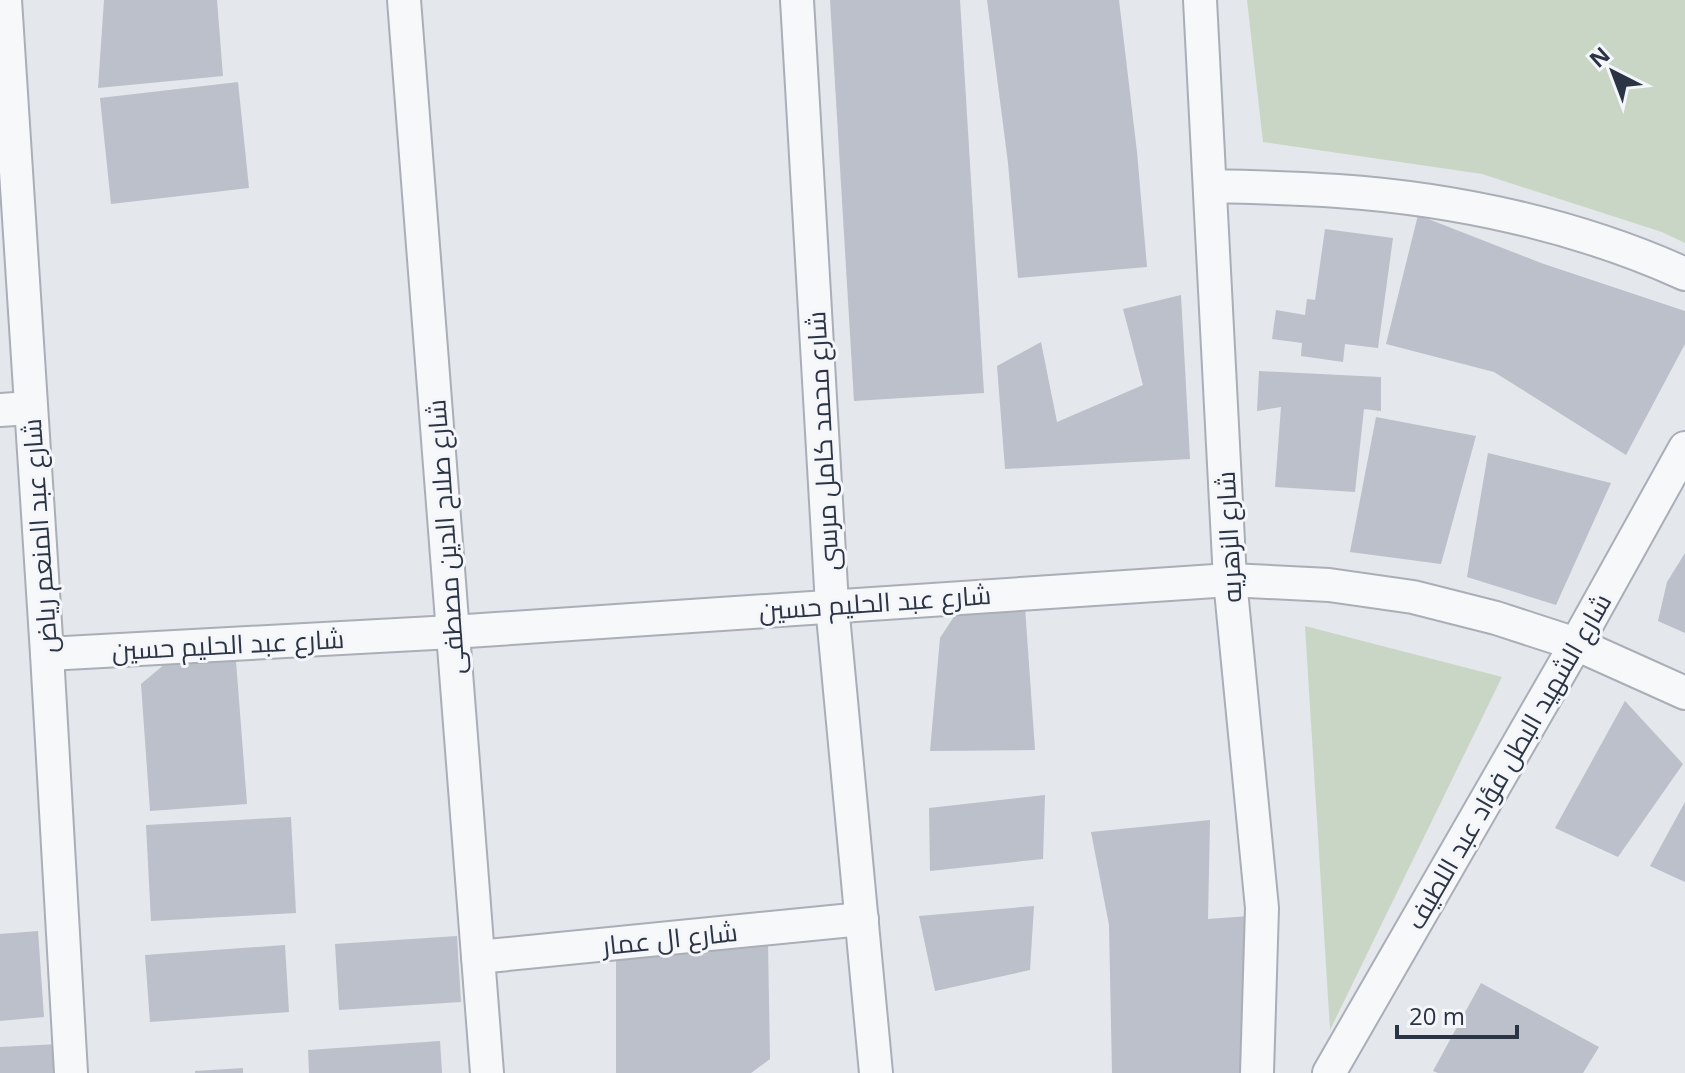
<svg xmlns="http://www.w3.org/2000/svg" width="1685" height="1073" font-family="'Open Sans',Cairo,sans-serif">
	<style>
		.green { fill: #c9d6c5 }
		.building { fill: #bbc0ca }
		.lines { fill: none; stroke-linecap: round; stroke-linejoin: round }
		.minor-casing { stroke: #a9aeb7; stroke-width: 36 }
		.minor { stroke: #f7f8fa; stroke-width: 32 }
		.labels { text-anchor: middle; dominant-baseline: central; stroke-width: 6; stroke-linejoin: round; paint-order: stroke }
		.street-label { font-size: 26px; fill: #2b3445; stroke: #f4f6f9 }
	</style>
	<rect width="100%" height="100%" fill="#e4e7ec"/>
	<!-- green -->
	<g class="green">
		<polygon points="1247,0 1685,0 1685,243 1662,232 1482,174 1263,142"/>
		<polygon points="1305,626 1502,677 1330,1030"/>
	</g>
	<!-- building -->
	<g class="building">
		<polygon points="104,0 217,0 223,76 98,88"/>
		<polygon points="830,0 960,0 984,393 854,401"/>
		<polygon points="987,0 1119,0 1137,152 1147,267 1018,278 1008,163"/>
		<polygon points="238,82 249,188 111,204 100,98"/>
		<polygon points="1418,215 1541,263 1685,311 1685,344 1626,455 1494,372 1386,344"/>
		<polygon points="1325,229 1393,238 1378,348 1345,344 1343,362 1301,356 1302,343 1272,339 1276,310 1305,315 1307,299 1315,300"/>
		<polygon points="1181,295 1190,459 1005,469 997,366 1041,342 1057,422 1143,385 1123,309"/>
		<polygon points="1259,371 1381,377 1381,411 1364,409 1355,492 1275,487 1281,407 1257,411"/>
		<polygon points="1376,417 1476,436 1441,564 1350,552"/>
		<polygon points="1488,453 1611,483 1556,605 1467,577"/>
		<polygon points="1685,553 1685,633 1658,621 1667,582"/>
		<polygon points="1025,607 1035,750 930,751 940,638 957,612"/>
		<polygon points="235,648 247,804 150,811 141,684 178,653"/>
		<polygon points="1625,701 1683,764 1618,857 1555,828"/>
		<polygon points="1045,795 1043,859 930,871 929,808"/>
		<polygon points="1685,802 1685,882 1650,866"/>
		<polygon points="291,817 296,913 151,921 146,825"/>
		<polygon points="1210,820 1208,919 1263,915 1242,1073 1112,1073 1109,925 1091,832"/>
		<polygon points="1034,906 1030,970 935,991 919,916"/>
		<polygon points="38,931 44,1017 0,1021 0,934"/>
		<polygon points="457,936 461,1002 339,1010 335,944"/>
		<polygon points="768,943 770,1059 751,1073 616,1073 616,957"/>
		<polygon points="285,945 289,1012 150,1022 145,955"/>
		<polygon points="1481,983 1599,1047 1583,1073 1438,1073 1433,1071"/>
		<polygon points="440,1041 442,1073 309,1073 308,1050"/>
		<polygon points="59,1044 60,1073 0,1073 0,1047"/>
		<polygon points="243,1068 243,1073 195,1073 195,1071"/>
	</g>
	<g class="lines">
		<defs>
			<g id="minor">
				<polyline points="5,0 47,654 71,1073"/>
				<polyline points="404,0 487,1073"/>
				<polyline points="797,0 832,605 876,1073"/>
				<polyline points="1200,0 1230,580 1262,908 1257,1073"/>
				<path d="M1210 186C1253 187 1295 188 1338 191 1455 199 1577 225 1685 274"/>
				<polyline points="0,410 30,408"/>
				<polyline points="47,654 452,632 1230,580 1329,585 1413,597 1496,618 1576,644 1685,693"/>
				<polyline points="478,957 862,919"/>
				<polyline points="1329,1073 1576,644 1685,448"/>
			</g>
		</defs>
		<!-- minor casing -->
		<use href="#minor" class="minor-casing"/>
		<!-- minor -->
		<use href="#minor" class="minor"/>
	</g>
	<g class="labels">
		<!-- street labels -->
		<g class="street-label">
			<text transform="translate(822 441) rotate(-93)">شارع محمد كامل مرسى</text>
			<text transform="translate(39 536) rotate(-94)">شارع عبد المنعم رياض</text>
			<text transform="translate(445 537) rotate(-94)">شارع صلاح الدين مصطفى</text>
			<text transform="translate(1228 537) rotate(-93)">شارع الزهريه</text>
			<text transform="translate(875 602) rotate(-4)">شارع عبد الحليم حسين</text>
			<text transform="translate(228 644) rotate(-3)">شارع عبد الحليم حسين</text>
			<text transform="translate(1508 761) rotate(-60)">شارع الشهيد البطل فؤاد عبد اللطيف</text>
			<text transform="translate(670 938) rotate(-6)">شارع ال عمار</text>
		</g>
	</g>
	<!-- north arrow -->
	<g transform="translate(1613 72) rotate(318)" stroke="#f4f6f9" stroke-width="6" paint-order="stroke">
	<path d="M0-6L14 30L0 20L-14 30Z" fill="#2b3445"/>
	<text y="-12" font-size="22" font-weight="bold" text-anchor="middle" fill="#2b3445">N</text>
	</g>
	<!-- scale -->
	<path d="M1397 1025v12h120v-12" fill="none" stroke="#2b3445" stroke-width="4"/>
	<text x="1409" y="1025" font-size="24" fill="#2b3445" stroke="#f4f6f9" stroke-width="6" paint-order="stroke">20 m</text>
</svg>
